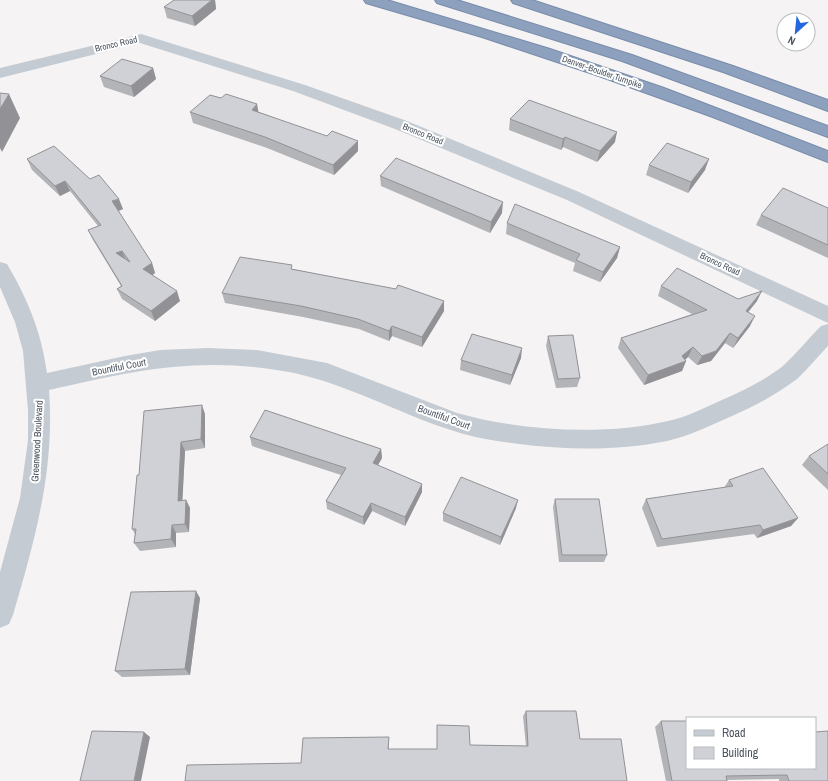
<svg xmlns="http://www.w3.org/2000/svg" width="828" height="781" font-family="'Archivo Narrow',sans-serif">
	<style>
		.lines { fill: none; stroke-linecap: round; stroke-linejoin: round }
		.highway-casing { stroke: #788caa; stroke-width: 2 }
		.minor { fill: #c4cbd3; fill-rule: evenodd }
		.highway { fill: #8da1be; fill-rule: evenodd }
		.wall { fill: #b3b4b8 }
		.shaded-wall { fill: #929296 }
		.building { fill: #d0d1d6; stroke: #929296; fill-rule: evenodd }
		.labels { text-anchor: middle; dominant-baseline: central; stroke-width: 4; stroke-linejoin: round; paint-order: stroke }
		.far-street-label { font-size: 9px; fill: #4b545f; stroke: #fff }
		.street-label { font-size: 10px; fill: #4b545f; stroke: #fff }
	</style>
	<rect width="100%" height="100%" fill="#f5f3f3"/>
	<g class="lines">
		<defs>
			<g id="highway">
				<polygon points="364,0 387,0 550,49 664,88 828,151 828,162 710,116 596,75 482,37 366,3"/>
				<polygon points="435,0 457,0 632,55 828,126 828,137 622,61 437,3"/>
				<polygon points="511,0 532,0 733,66 828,100 828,111 723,72 513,3"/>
			</g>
		</defs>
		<!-- highway casing -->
		<use href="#highway" class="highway-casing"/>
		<!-- minor -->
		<g class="minor">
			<polygon points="141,34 305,85 407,121 579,192 828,306 828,323 567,200 395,129 293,91 140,43 0,78 0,68"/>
			<path d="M0 262 7 264C28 300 41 331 47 373L125 356 160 350 208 348 257 350 327 363 457 413C520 431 604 436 668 421 687 417 704 408 722 400 743 391 765 380 783 366 796 354 808 339 821 326L828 324V346C818 356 808 369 797 379 777 394 755 406 732 416 711 425 690 436 667 441 617 451 568 450 519 444 496 441 475 438 454 431 396 413 343 381 283 371 198 356 131 371 49 390 55 470 35 539 13 615L9 624 0 628V572L20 498 28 440V410L23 351 15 322 0 287Z"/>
		</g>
		<!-- highway -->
		<use href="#highway" class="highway"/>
	</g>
	<!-- wall -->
	<g class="wall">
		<polygon points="174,0 215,0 216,9 195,26 167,18 164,7"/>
		<polygon points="153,68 156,79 134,97 104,87 100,76"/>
		<polygon points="190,112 259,112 358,151 334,175 267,148 193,123"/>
		<polygon points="510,119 615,142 597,162 563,147 561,150 509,130"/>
		<polygon points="27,159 123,209 118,211 152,263 155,273 152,275 180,301 155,321 122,299 117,289 121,286 93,240 88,230 98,226 70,191 60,196 32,170"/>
		<polygon points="649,165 705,170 688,193 646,175"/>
		<polygon points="380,176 502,213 490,233 381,186"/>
		<polygon points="828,208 828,258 756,225 761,215"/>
		<polygon points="507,223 620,247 617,258 600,282 573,271 575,263 506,234"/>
		<polygon points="293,269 444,301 444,311 422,347 392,336 389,341 359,329 303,317 225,303 222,293"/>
		<polygon points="661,286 738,299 757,301 748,312 750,326 733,348 725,343 711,361 697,365 688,357 685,360 686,361 682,371 644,385 618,348 621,338 692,314 658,296"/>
		<polygon points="548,336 580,378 577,387 556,388 546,346"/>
		<polygon points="521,358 510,385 460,370 461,360"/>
		<polygon points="205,414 205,448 185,451 182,500 186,500 190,508 189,532 176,533 176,547 140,551 134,543 135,534 132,529 139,475"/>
		<polygon points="250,437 381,449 382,458 378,465 422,492 405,526 372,511 364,525 327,509 326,501 341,475 252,446"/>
		<polygon points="828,444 828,490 802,465 809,456"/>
		<polygon points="729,480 798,518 791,526 757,538 754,534 657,547 642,508 646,499 724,488"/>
		<polygon points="555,499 607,555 604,562 559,562 553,507"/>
		<polygon points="516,508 500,545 443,521 443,513"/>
		<polygon points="200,598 190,675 122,677 115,671"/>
		<polygon points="526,711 580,739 627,781 301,763 389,742 389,749 437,749 437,725 470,745 526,746 523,716"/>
		<polygon points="661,721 815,768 828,781 779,781 779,779 727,780 727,781 666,781 655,727"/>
	</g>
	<!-- shaded-wall -->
	<g class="shaded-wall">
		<polygon points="212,0 215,0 216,9 195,26 192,16"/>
		<polygon points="153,68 156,79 134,97 131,86"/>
		<polygon points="9,94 20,118 2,152 0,148 0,109"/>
		<polygon points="257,104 259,115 252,110"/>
		<polygon points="617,132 615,142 597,162 600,151"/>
		<polygon points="565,137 563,147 561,150 563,139"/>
		<polygon points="358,141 358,151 334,175 333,165"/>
		<polygon points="709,159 705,170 688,193 691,182"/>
		<polygon points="65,181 70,191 60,196 55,186"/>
		<polygon points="119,199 123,209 116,212 112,201"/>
		<polygon points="503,202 502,213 490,233 491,222"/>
		<polygon points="620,247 617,258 600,282 603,272"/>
		<polygon points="122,251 126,261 116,253"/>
		<polygon points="152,263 155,273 147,280 143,269"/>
		<polygon points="177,291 180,301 155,321 151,311"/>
		<polygon points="762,291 757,301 741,321 746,311"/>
		<polygon points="444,301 444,311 422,347 422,337"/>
		<polygon points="755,316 750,326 733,348 738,338"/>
		<polygon points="392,326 392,336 389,341 389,331"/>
		<polygon points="730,333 725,343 711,361 697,365 702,356"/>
		<polygon points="693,347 688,357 681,363 686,361 682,371 644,385 648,375 682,356"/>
		<polygon points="522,348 521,358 510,385 512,375"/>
		<polygon points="202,405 205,414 205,448 201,439"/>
		<polygon points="181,442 185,451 182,509 178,501"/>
		<polygon points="381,449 382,458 374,472 373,463"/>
		<polygon points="422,484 422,492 405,526 405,517"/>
		<polygon points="186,500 190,508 189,532 185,524"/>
		<polygon points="518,500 516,508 500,545 501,537"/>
		<polygon points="371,503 372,511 364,525 363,517"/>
		<polygon points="798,518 791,526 757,538 763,530"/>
		<polygon points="172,525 176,533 176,547 171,539"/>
		<polygon points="196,591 200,598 190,675 185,669"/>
		<polygon points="144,732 150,737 141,781 134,781"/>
	</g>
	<!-- building -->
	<g class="building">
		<polygon points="174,0 212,0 192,16 164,7"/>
		<polygon points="122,59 153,68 131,86 100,76"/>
		<polygon points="0,93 9,94 0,109"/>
		<polygon points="226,94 257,104 252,110 327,136 332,131 358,141 333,165 265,137 190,112 210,95 221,98"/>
		<polygon points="529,100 617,132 600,151 565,137 563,139 510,119"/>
		<polygon points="667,143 709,159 691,182 649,165"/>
		<path d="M54 146 90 179 99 175 119 199 112 201 152 263 143 269 177 291 151 311 117 289 122 286 88 230 101 225 65 181 55 186 27 159ZM122 251 130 262 116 253Z"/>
		<polygon points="396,158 503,202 491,222 380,176"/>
		<polygon points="783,188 828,208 828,245 761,215"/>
		<polygon points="515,204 620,247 603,272 576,260 580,254 507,223"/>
		<polygon points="240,257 292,265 291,269 396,289 398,285 444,301 422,337 392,326 389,331 358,319 301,306 222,293"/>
		<polygon points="677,268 738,299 762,291 746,311 755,316 738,338 730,333 716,351 702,356 693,347 682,356 686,361 648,375 621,338 707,310 661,286"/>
		<polygon points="472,334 522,348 512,375 461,360"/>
		<polygon points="573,335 580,378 558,379 548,336"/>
		<polygon points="202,405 201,439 181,442 178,501 186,500 185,524 172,525 171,539 134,543 136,529 132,529 137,475 139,475 144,411"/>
		<polygon points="265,410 381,449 373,463 422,484 405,517 371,503 363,517 326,501 346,468 250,437"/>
		<polygon points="828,444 828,474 809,456"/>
		<polygon points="763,468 798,518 763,530 760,525 662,539 646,499 733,486 729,480"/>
		<polygon points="461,477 518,500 501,537 443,513"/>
		<polygon points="555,499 599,499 607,555 562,555"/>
		<polygon points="196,591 185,669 115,671 131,592"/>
		<polygon points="526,711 576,711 580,739 621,739 627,781 185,781 187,765 301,763 303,738 389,737 388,749 437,749 437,725 469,726 470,745 528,746"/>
		<polygon points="661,721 687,721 687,768 815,768 815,732 828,731 828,781 789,781 787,775 726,776 727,781 672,781"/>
		<polygon points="92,731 144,732 134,781 80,781"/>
	</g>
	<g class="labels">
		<!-- far-street labels -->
		<g class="far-street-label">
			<text transform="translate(116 44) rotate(-13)">Bronco Road</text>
			<text transform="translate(602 72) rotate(19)">Denver–Boulder Turnpike</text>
			<text transform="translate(423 134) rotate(22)">Bronco Road</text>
			<text transform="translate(720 264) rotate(25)">Bronco Road</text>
		</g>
		<!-- street labels -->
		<g class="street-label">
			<text transform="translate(119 367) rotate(-11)">Bountiful Court</text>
			<text transform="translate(444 417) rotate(20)">Bountiful Court</text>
			<text transform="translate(37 441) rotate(-87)">Greenwood Boulevard</text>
		</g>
	</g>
	<!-- legend -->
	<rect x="686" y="717" width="130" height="52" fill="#ffffff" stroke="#b7bbbf"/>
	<rect x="694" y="730" width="20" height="6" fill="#c4cbd3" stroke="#b7bbbf"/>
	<text x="722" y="737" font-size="12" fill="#4b545f">Road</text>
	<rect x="694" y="747" width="20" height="12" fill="#d0d1d6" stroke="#b7bbbf"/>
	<text x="722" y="757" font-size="12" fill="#4b545f">Building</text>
	<!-- north arrow -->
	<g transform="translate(796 32) rotate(207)"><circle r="19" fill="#ffffff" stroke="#b7bbbf"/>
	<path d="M0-3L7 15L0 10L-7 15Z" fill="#2366de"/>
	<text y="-6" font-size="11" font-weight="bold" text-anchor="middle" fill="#4b545f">N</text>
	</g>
</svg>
